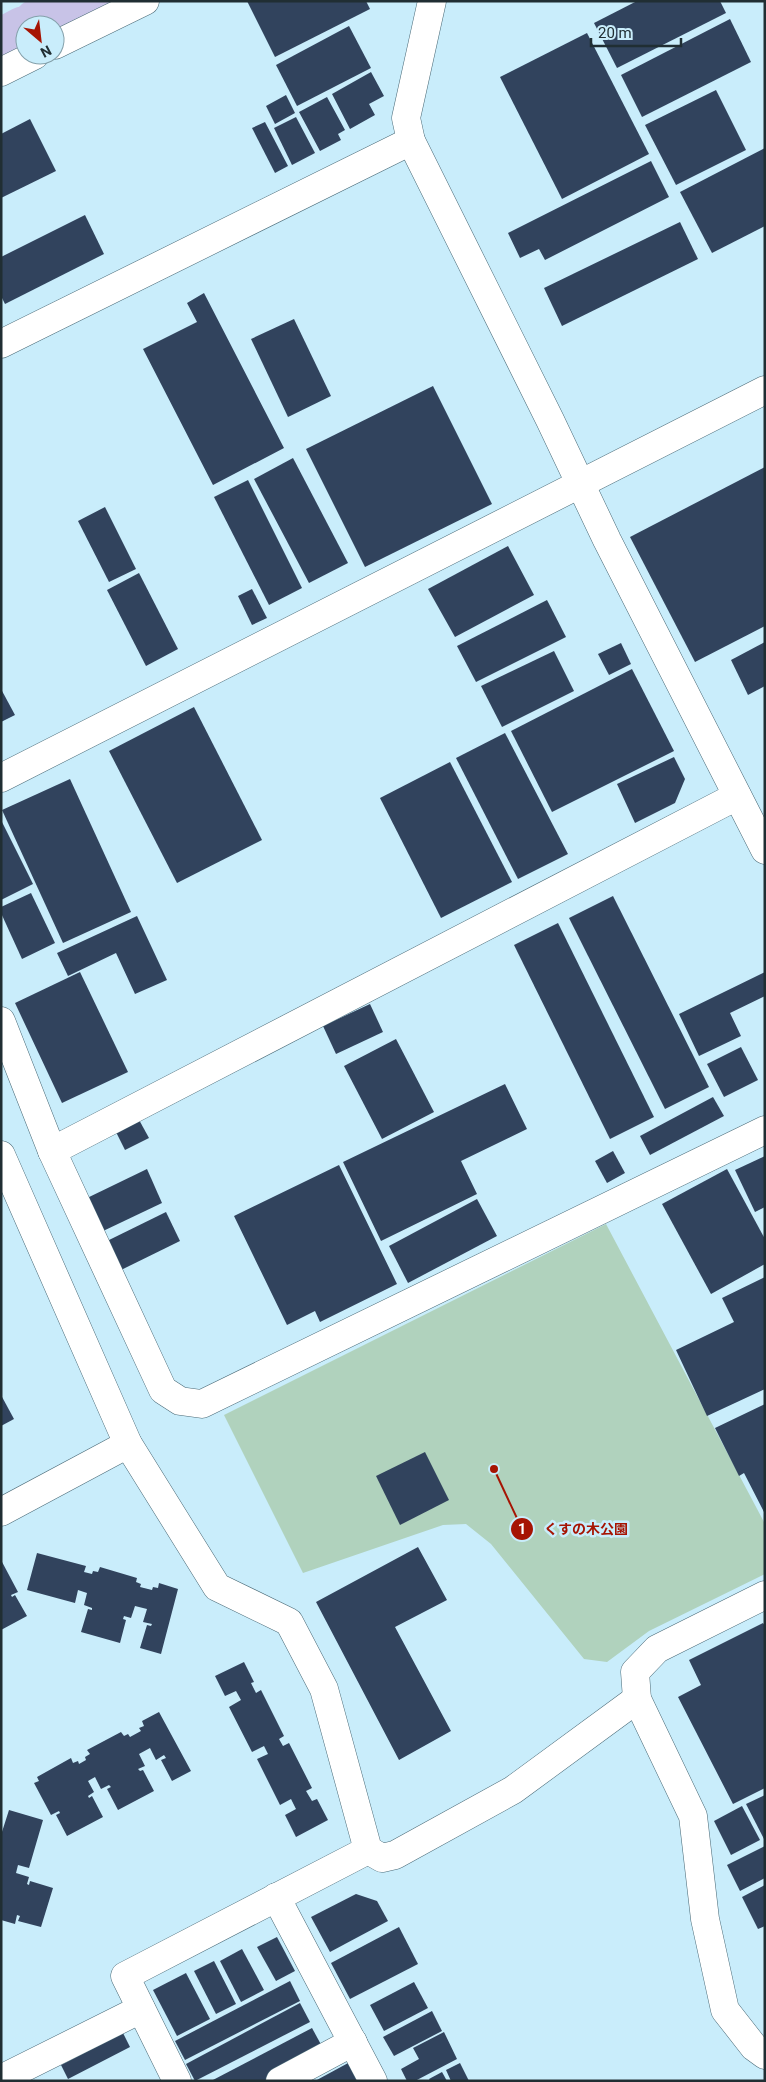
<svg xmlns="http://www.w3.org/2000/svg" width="766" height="2082" font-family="Roboto,'Noto Sans JP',sans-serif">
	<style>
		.green { fill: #b0d2bd }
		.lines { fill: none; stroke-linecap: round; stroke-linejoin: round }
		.river { stroke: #c8c3e7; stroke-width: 54 }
		.building { fill: #31435d }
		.minor-casing { stroke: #4a6a77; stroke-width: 29 }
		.minor { stroke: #fff; stroke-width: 28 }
		.leader { fill: none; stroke: #a61403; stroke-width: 2 }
		.callout-dot { fill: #a61403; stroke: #c9edfb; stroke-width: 2 }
		.mark-label { font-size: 15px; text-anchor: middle; font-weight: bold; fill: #fff }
		.callout-label { font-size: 14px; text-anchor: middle; font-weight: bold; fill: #a61403; stroke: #c9edfb; stroke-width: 5; stroke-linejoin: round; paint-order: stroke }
	</style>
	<rect width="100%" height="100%" fill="#c9edfb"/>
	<!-- green -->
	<polygon class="green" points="606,1224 765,1524 765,1574 649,1631 607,1662 584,1659 491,1544 466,1524 443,1525 303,1573 224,1415"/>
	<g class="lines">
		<!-- river -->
		<g class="river">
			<polyline points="39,25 83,1"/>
			<polyline points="1,46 25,33"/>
		</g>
	</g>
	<!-- building -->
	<g class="building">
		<polygon points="247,1 366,1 370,9 275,57"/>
		<polygon points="637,1 720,1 726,13 617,68 594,23"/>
		<polygon points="730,19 751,62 642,117 621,75"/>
		<polygon points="349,26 371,68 297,106 276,65"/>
		<polygon points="587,33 649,154 562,199 500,77"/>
		<polygon points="371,72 384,96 369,104 375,115 350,129 332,94"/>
		<polygon points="716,90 746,150 676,185 645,125"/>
		<polygon points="286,95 295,113 275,124 266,106"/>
		<polygon points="327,97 345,130 338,134 341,140 320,151 299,112"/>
		<polygon points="296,117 315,153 292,165 274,128"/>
		<polygon points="30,119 56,171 1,198 1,134"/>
		<polygon points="265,122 288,166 275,173 252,128"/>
		<polygon points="765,148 765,226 712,253 680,192"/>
		<polygon points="651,161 669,197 545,260 539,249 520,258 508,233"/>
		<polygon points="85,215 104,254 5,304 1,296 1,257"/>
		<polygon points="680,222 698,259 562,326 544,288"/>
		<polygon points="204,293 284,448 213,485 143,349 197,322 187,303"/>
		<polygon points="294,319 331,396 288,417 251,339"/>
		<polygon points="433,386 492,504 365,567 306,449"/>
		<polygon points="293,458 348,563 309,583 254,479"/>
		<polygon points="765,467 765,626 695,662 630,537"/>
		<polygon points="248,480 302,588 269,605 214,497"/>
		<polygon points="105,507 136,569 109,582 78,521"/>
		<polygon points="508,546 534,595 455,637 428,589"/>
		<polygon points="139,573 178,649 146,666 107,590"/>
		<polygon points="252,589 267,618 252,625 238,596"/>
		<polygon points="547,600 566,637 476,682 457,646"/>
		<polygon points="765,642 765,686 748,695 731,660"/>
		<polygon points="621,643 631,664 609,675 598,654"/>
		<polygon points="554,651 574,691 502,727 481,686"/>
		<polygon points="632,669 674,751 552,812 511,731"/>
		<polygon points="1,689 15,715 1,722"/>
		<polygon points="194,707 262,840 177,883 109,751"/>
		<polygon points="505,733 568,854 518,879 456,758"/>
		<polygon points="674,757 685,779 675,803 635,823 617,784"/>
		<polygon points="450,762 512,882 441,918 380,798"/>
		<polygon points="70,779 131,912 63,943 2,810"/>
		<polygon points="1,820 33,884 1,900"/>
		<polygon points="31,893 55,943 22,959 1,913 1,907"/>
		<polygon points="613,896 709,1087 665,1109 569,918"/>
		<polygon points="137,916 167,980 135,994 116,953 68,976 57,953"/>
		<polygon points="558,923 654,1117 610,1139 514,945"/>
		<polygon points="80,972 128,1072 62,1103 15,1003"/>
		<polygon points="765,972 765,996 730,1013 741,1036 699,1056 679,1014"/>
		<polygon points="370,1004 383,1032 336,1054 323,1026"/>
		<polygon points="396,1039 434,1112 382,1139 344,1066"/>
		<polygon points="741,1047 758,1080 724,1097 707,1064"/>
		<polygon points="505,1084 527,1129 461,1161 477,1194 381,1241 343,1162"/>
		<polygon points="713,1097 724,1116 650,1155 640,1136"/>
		<polygon points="138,1118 149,1138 125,1150 115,1130"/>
		<polygon points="613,1151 625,1173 607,1183 595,1161"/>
		<polygon points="765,1156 765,1207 755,1212 735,1170"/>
		<polygon points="339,1165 397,1284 320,1322 315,1311 287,1325 234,1216"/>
		<polygon points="147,1169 162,1203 101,1232 85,1199"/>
		<polygon points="727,1169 765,1239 765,1264 711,1294 662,1204"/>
		<polygon points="477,1199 497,1236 408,1283 389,1246"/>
		<polygon points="166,1212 180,1241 121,1270 107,1241"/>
		<polygon points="765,1277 765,1389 707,1416 676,1350 734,1322 722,1298"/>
		<polygon points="1,1395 14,1419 1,1426"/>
		<polygon points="765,1404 765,1514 744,1473 739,1476 715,1428"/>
		<polygon points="425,1452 449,1500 400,1525 376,1476"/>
		<polygon points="418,1547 447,1600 395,1627 451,1731 399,1760 316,1602"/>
		<polygon points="37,1553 86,1566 84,1572 92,1574 93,1571 98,1572 100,1567 137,1578 136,1582 141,1584 140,1587 152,1590 153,1587 158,1588 159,1583 178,1589 161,1654 140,1648 147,1625 151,1626 152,1624 143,1622 147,1609 135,1606 131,1618 124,1616 123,1619 126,1620 120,1643 81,1632 88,1609 92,1610 92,1608 84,1605 87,1593 78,1590 75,1603 27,1590"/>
		<polygon points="1,1560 18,1592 11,1595 12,1597 15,1595 27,1616 1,1630"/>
		<polygon points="763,1623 765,1626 765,1788 733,1804 678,1697 701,1685 689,1660"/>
		<polygon points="244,1662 254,1682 251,1683 256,1693 261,1690 284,1736 279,1739 283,1746 289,1743 312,1788 306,1791 312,1801 317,1799 328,1820 296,1837 285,1815 296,1809 291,1799 280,1805 257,1759 268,1754 264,1746 252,1752 229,1707 241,1700 236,1691 225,1696 215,1676"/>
		<polygon points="159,1712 191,1771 172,1781 161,1760 166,1758 164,1755 156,1760 150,1748 139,1754 145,1766 138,1769 140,1771 143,1770 154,1791 118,1810 107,1789 111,1787 109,1785 101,1789 95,1777 88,1781 94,1792 88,1796 89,1798 92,1796 103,1817 67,1836 56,1815 60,1813 59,1811 51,1815 34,1783 39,1781 37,1777 71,1758 73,1763 78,1761 79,1764 86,1760 85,1757 90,1754 87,1750 121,1732 124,1736 128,1734 130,1737 141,1731 139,1728 144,1726 142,1721"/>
		<polygon points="765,1795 765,1841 746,1804"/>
		<polygon points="742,1806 760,1840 731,1855 714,1821"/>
		<polygon points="9,1810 43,1820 29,1868 18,1865 16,1873 29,1877 27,1884 29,1885 30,1881 53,1888 41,1927 18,1921 20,1916 17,1915 15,1924 1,1920 1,1835"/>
		<polygon points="765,1846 765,1878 740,1891 727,1865"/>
		<polygon points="765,1885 765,1926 758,1929 742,1897"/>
		<polygon points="356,1894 377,1901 388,1921 330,1952 311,1917"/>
		<polygon points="399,1927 418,1964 350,1999 331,1963"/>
		<polygon points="277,1937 295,1971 276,1981 257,1947"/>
		<polygon points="242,1949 264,1990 241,2002 220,1961"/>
		<polygon points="214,1961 236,2004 216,2014 194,1971"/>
		<polygon points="186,1973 210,2019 177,2036 153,1990"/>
		<polygon points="290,1981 300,2001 185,2060 175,2041"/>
		<polygon points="414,1982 428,2008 384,2031 370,2005"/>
		<polygon points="300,2003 310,2022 195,2081 186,2064"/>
		<polygon points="432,2011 442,2031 394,2056 383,2037"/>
		<polygon points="312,2028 324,2050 265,2081 211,2081"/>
		<polygon points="444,2032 457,2059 415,2081 407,2081 401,2069 419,2059 413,2048"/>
		<polygon points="123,2033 130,2047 68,2079 61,2065"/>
		<polygon points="350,2062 360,2081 315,2081"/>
		<polygon points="460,2063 469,2081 451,2081 446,2070"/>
		<polygon points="442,2072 447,2081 430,2081 429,2079"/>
	</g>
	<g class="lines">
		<defs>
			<g id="minor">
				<polyline points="432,1 406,118 411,141 550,420 607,540 765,850"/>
				<polyline points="55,45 145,1"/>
				<polyline points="1,72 35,55"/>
				<polyline points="1,344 411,141"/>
				<polyline points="1,778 765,390"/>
				<polyline points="1,1021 52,1151 163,1390 180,1401 202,1404 765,1130"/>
				<polyline points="52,1151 737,796"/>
				<polyline points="1,1155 128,1444 217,1587 289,1622 324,1689 368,1850 382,1858 395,1855 513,1790 637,1699"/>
				<polyline points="1,1512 128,1444"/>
				<polyline points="765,1595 657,1649 635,1672 637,1699 693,1816 705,1919 725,2010 754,2047 765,2055"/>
				<polyline points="276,1897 373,2081"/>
				<polyline points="1,2079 141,2009"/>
				<polyline points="177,2081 125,1976 368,1850"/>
				<polyline points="280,2081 353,2042"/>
			</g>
		</defs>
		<!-- minor casing -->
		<use href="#minor" class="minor-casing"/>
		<!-- minor -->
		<use href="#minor" class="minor"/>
	</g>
	<!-- callouts -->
	<path class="leader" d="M494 1469L522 1529"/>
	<g class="callout-dot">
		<circle cx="494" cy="1469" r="5"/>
		<circle cx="522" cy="1529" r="12"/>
	</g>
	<g class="mark-label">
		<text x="522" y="1534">1</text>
	</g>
	<g class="callout-label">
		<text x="586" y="1534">くすの木公園</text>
	</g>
	<!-- border -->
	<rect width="766" height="2082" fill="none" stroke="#202e33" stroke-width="5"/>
	<!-- north arrow -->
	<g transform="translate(40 40) rotate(152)"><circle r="24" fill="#c9edfb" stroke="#85a1ab"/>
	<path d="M0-4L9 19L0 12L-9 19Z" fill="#a61403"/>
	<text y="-8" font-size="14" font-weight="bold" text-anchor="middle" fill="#202e33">N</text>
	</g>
	<!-- scale -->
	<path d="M591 38v8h90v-8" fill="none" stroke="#202e33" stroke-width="2.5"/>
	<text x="598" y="38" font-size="15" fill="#202e33" stroke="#c9edfb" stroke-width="4" paint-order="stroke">20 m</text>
</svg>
